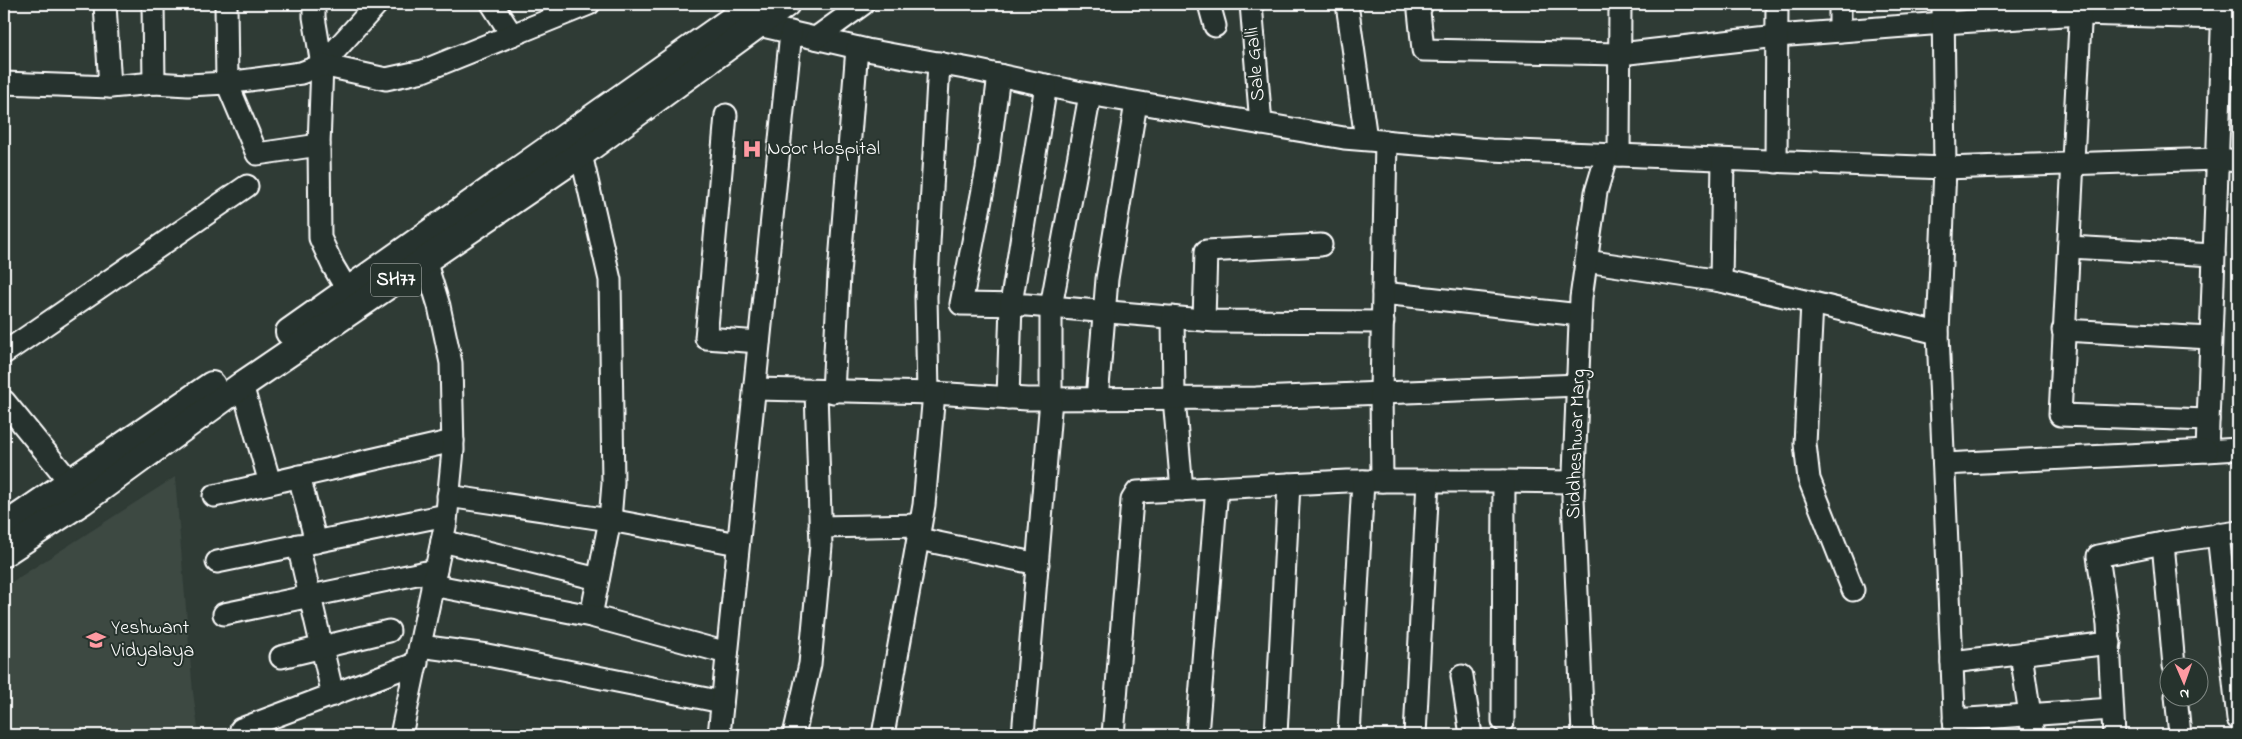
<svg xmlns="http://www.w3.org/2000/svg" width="2242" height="739" font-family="'Indie Flower',sans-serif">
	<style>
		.built { fill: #3c4842 }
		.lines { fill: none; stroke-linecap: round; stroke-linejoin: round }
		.minor-casing { stroke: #fff; stroke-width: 25 }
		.major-casing { stroke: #fff; stroke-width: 30 }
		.minor { stroke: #26332d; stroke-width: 21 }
		.major { stroke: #26332d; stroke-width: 26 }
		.labels { text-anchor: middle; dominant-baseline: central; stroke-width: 4; stroke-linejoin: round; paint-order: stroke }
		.shield { fill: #26332d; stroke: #bec2c0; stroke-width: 1 }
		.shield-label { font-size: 19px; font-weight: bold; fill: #fff }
		.street-label { font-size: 20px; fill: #fff; stroke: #26332d }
		.poi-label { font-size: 20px; fill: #fff; stroke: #26332d; text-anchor: start }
	</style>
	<rect width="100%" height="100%" fill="#2f3b35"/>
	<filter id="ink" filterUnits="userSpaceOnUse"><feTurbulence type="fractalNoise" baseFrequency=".02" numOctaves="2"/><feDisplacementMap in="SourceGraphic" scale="10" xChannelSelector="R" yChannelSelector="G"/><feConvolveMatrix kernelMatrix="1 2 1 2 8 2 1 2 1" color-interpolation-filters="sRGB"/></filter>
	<g filter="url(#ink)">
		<!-- built -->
		<polygon class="built" points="175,477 193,692 199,735 4,735 4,587"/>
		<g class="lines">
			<defs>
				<g id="minor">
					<polyline points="105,4 110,87"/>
					<polyline points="153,4 154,83"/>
					<polyline points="226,4 227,83 257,154 319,145"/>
					<polyline points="314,4 314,17 322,65 319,145 320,238 333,266 355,303"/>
					<polyline points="492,4 512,35"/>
					<polyline points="1209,4 1215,26"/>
					<polyline points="1251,4 1261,124"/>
					<polyline points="1347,4 1366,139"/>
					<polyline points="1422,4 1419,11 1423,50 1620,54 1777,36 1943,23 2080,14 2222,18"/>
					<polyline points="1943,4 1945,168 1938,333 1955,735"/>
					<polyline points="2081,4 2060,415 2208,420"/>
					<polyline points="2223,4 2207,451 2238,449"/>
					<polyline points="758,25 867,50 970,69 1077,92 1344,138 1491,150 1945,168 2218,159 2238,161"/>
					<polyline points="1840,31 1840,4"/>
					<polyline points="816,38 863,4"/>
					<polyline points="322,65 377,4"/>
					<polyline points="999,75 987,169 961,304 1027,305 1215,321 1383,322"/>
					<polyline points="4,83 110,87 154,83 188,85 227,83 301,73 322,65 386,79 423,71 589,4"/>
					<polyline points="726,115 706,338 759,342"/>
					<polyline points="581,154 610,280 613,483 610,520 591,616"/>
					<polyline points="1619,155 1620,4"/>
					<polyline points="1723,160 1721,281 1938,333"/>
					<polyline points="1776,162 1777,4"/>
					<polyline points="2069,247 2214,255"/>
					<polyline points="1586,261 1721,281"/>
					<polyline points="1383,293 1580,315"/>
					<polyline points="1812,303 1805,444 1809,479 1853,590"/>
					<polyline points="1173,317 1174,398 1182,490"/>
					<polyline points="1204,320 1206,251 1321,245"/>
					<polyline points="2063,330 2210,338"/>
					<polyline points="4,353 247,186"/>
					<polyline points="242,385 270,483"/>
					<polyline points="754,389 934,393 1027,399 1256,398 1579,385"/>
					<polyline points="833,392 839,275 857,48"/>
					<polyline points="928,393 926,297 939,63"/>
					<polyline points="1008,398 1011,304 1046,85"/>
					<polyline points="1097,399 1107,279 1136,103"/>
					<polyline points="4,401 70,482"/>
					<polyline points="1944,464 2207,451"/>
					<polyline points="299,476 316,542"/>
					<polyline points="1382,481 1381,392 1386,141"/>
					<polyline points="1504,481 1574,482"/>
					<polyline points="214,496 453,441"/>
					<polyline points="448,496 610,520 738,544"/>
					<polyline points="820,527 920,525"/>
					<polyline points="2218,534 2238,719"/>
					<polyline points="919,539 1038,564"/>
					<polyline points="442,541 598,579"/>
					<polyline points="2163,543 2174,666"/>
					<polyline points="298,545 333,695"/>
					<polyline points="217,562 446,515"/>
					<polyline points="432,585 591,616 727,653"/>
					<polyline points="224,614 436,570"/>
					<polyline points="420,646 487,655 722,702"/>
					<polyline points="2021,654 2033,735"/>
					<polyline points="281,657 389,631"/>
					<polyline points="1952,662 2110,643"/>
					<polyline points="1462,676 1471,735"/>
					<polyline points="2176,696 2180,735"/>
					<polyline points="1954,720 2112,709"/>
					<polyline points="243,735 241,729 417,663"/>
					<polyline points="401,735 446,522 453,450 451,363 439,306 425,260"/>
					<polyline points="719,735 791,32"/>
					<polyline points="794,735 810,664 821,546 816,391"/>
					<polyline points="883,735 924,505 934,393"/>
					<polyline points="1023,735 1051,399 1051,307 1090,95"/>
					<polyline points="1113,735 1132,500 1137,492 1347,481 1504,481 1503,721"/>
					<polyline points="1197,735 1217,488"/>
					<polyline points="1276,735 1289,484"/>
					<polyline points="1349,735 1363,481"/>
					<polyline points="1415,735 1428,481"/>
					<polyline points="1583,735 1573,498 1581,298 1596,192 1607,155"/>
					<polyline points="2114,735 2108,624 2098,556 2163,543 2238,532"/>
				</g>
				<g id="major">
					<polyline points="289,332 754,4"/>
					<polyline points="4,527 212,385"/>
					<polyline points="4,553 83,501 242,385 581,154 786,4"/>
				</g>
			</defs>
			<!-- minor casing -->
			<use href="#minor" class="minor-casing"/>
			<!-- major casing -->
			<use href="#major" class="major-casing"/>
			<!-- minor -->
			<use href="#minor" class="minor"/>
			<!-- major -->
			<use href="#major" class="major"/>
		</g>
	</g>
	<!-- icons -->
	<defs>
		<symbol id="hospital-bare" viewBox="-9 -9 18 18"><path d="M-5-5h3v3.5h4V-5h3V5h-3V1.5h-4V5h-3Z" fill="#ff9aa2" stroke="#26332d" stroke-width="2.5" paint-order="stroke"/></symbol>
		<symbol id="school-bare" viewBox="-9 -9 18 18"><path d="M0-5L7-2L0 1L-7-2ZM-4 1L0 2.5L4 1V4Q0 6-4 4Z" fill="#ff9aa2" stroke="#26332d" stroke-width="2.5" paint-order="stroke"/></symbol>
	</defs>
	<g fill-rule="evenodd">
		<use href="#hospital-bare" x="738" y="135" width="28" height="28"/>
		<use href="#school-bare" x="82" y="626" width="28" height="28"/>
	</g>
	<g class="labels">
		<!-- shield labels -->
		<rect class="shield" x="371" y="263.5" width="50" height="33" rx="4"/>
		<g class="shield-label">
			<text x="396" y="280">SH77</text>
		</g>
		<!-- street labels -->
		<g class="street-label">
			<text transform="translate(1256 64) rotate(-95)">Sale Galli</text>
			<text transform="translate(1577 444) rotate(-88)">Siddheshwar Marg</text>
		</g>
		<!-- poi labels -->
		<g class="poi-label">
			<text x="767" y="149">Noor Hospital</text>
			<text x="111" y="628">Yeshwant<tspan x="111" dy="23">Vidyalaya</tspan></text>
		</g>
	</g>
	<!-- margin -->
	<rect width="2242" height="739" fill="none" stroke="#26332d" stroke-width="20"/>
	<rect x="10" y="10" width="2222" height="719" fill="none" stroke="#fff" stroke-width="2" filter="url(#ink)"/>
	<!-- north arrow -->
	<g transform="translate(2184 682) rotate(178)"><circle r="24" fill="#26332d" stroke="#7d8581"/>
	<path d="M0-4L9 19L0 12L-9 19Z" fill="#ff9aa2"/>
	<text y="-8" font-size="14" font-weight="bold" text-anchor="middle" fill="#ffffff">N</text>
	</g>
</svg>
